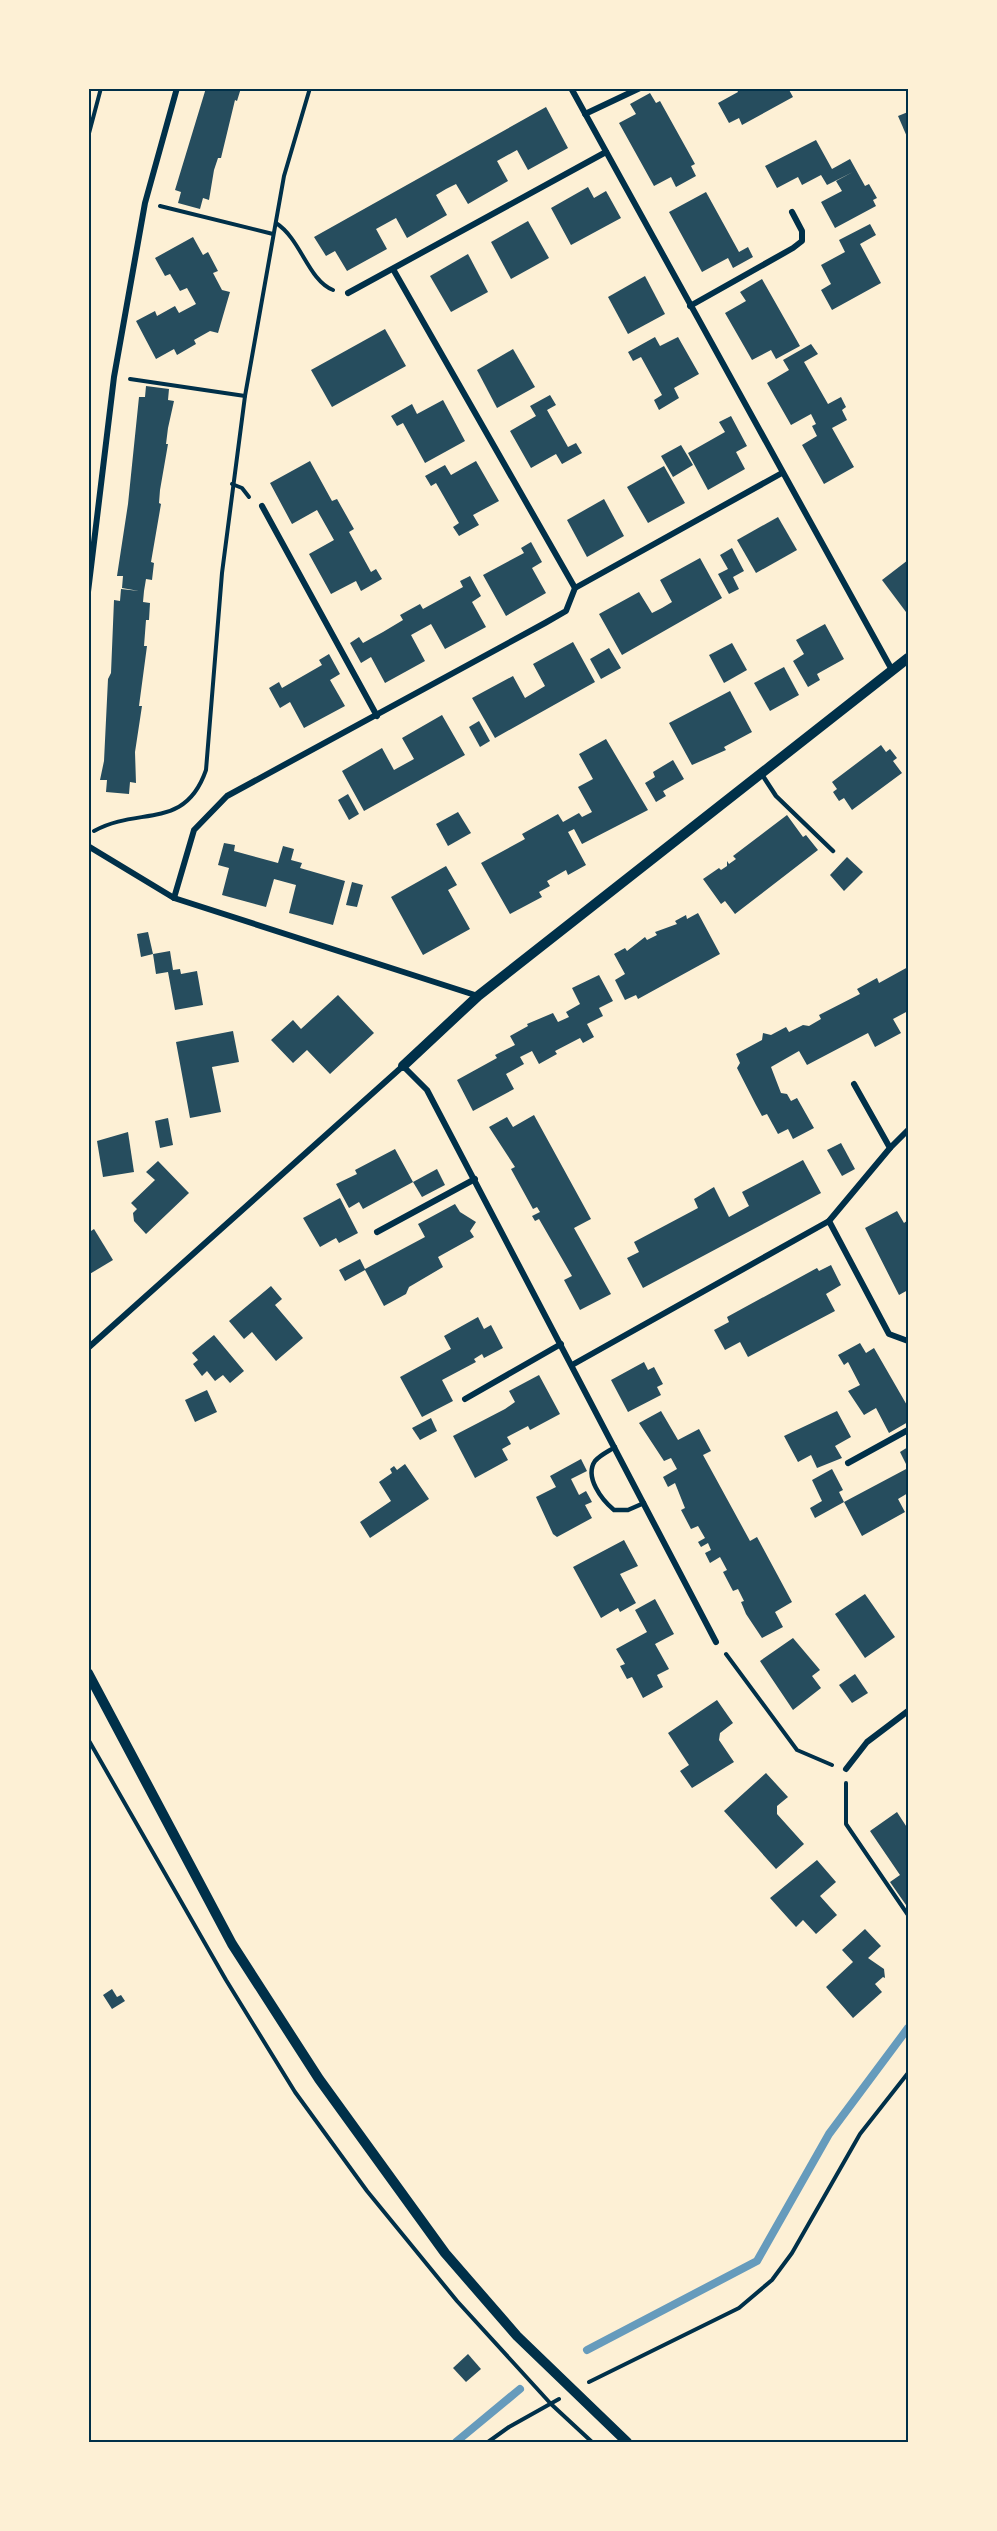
<svg xmlns="http://www.w3.org/2000/svg" width="997" height="2531" font-family="'Source Sans 3',sans-serif">
	<style>
		.lines { fill: none; stroke-linecap: round; stroke-linejoin: round }
		.stream { stroke: #669bbc; stroke-width: 8 }
		.building { fill: #264d5e }
		.path { stroke: #003049; stroke-width: 4 }
		.service { stroke: #003049; stroke-width: 4.5 }
		.minor { stroke: #003049; stroke-width: 6 }
		.tertiary { stroke: #003049; stroke-width: 10 }
		.neatline { fill: none; stroke: #003049; stroke-width: 2 }
	</style>
	<rect width="100%" height="100%" fill="#fdf0d5"/>
	<g class="lines">
		<!-- stream -->
		<g class="stream">
			<polyline points="587,2350 757,2261 829,2134 908,2028"/>
			<polyline points="456,2442 520,2389"/>
		</g>
	</g>
	<!-- building -->
	<g class="building">
		<polygon points="206,88 241,88 237,101 235,100 221,158 218,158 214,170 209,200 203,198 200,209 178,203 181,192 175,190"/>
		<polygon points="736,88 788,88 793,97 742,125 739,118 729,123 718,103 738,92"/>
		<polygon points="650,93 656,103 660,101 695,164 691,166 696,176 676,187 671,177 654,186 619,123 636,114 630,104"/>
		<polygon points="546,107 568,148 528,170 517,150 497,161 508,181 468,204 456,184 446,189 436,195 447,215 407,238 396,218 376,229 387,249 347,271 335,251 326,256 314,237"/>
		<polygon points="908,112 908,139 898,116"/>
		<polygon points="816,140 832,169 850,159 865,186 869,184 877,198 873,200 876,206 835,228 821,202 842,191 836,181 853,172 827,185 821,175 802,185 798,177 777,188 765,166"/>
		<polygon points="588,187 594,198 606,191 621,218 571,245 551,208"/>
		<polygon points="706,192 739,252 748,247 753,257 733,268 728,258 702,272 669,212"/>
		<polygon points="528,221 549,258 511,279 491,242"/>
		<polygon points="870,224 876,235 860,244 881,283 832,310 821,290 831,284 821,265 845,252 839,240"/>
		<polygon points="193,237 203,255 208,252 218,271 213,273 222,290 230,292 218,333 210,331 194,340 196,344 177,355 174,349 156,359 136,321 155,311 157,316 175,306 179,313 196,304 187,288 180,291 170,274 165,276 155,258"/>
		<polygon points="468,254 488,292 451,312 430,276"/>
		<polygon points="645,276 665,314 628,334 608,297"/>
		<polygon points="762,279 800,346 776,359 771,350 752,360 725,313 746,301 740,292"/>
		<polygon points="385,329 406,366 332,407 311,370"/>
		<polygon points="655,337 660,346 678,337 699,374 674,388 679,398 659,410 654,400 662,395 641,357 633,361 628,352"/>
		<polygon points="811,344 818,354 804,362 828,404 841,397 846,407 842,410 847,420 832,428 854,467 824,484 802,445 817,436 812,426 816,424 811,414 791,425 767,383 789,370 783,360"/>
		<polygon points="513,349 535,387 497,408 477,370"/>
		<polygon points="146,386 169,389 168,400 174,401 168,428 166,444 168,444 160,490 159,503 161,504 151,562 154,563 152,580 146,579 144,591 143,602 150,603 149,620 146,620 144,646 147,646 139,706 142,706 135,752 136,783 130,782 129,794 106,792 107,780 100,780 104,761 108,679 111,673 114,600 120,601 121,589 139,591 122,588 123,576 117,576 128,504 139,397 145,397"/>
		<polygon points="550,395 556,405 547,410 568,447 576,443 582,453 562,464 556,454 531,468 510,431 536,416 530,406"/>
		<polygon points="443,400 465,441 425,463 403,423 397,426 391,416 412,404 417,414"/>
		<polygon points="731,416 747,446 736,452 745,469 708,490 688,453 725,432 719,422"/>
		<polygon points="681,445 693,465 673,477 661,456"/>
		<polygon points="310,461 332,501 337,499 354,529 349,532 371,572 376,569 382,579 361,591 356,581 331,594 309,554 334,540 317,510 292,524 270,483"/>
		<polygon points="476,461 499,501 473,515 479,525 459,536 453,527 459,523 436,483 431,486 425,476 445,465 451,475"/>
		<polygon points="664,466 685,503 648,523 627,487"/>
		<polygon points="604,499 624,536 587,557 567,520"/>
		<polygon points="778,517 797,550 756,573 737,540"/>
		<polygon points="531,542 542,562 532,568 546,593 506,616 483,575 524,553 521,548"/>
		<polygon points="732,548 744,571 733,577 739,589 729,594 718,574 728,569 720,555"/>
		<polygon points="700,558 722,598 622,655 599,614 639,592 652,613 662,608 672,602 660,580"/>
		<polygon points="908,560 908,610 906,612 882,580"/>
		<polygon points="470,576 481,596 472,602 486,627 445,649 431,624 411,635 425,661 385,683 371,657 361,663 350,643 359,637 363,643 383,632 403,620 400,615 420,604 423,609 463,587 460,581"/>
		<polygon points="825,624 844,659 817,674 820,680 808,687 793,661 804,654 796,640"/>
		<polygon points="573,642 595,682 495,738 472,698 513,676 525,698 545,686 533,664"/>
		<polygon points="732,643 747,670 724,683 709,655"/>
		<polygon points="609,648 621,668 601,679 590,659"/>
		<polygon points="329,654 340,674 330,680 345,706 304,728 290,702 280,708 269,688 279,682 282,688 322,665 319,660"/>
		<polygon points="784,667 799,695 770,711 754,683"/>
		<polygon points="730,691 752,732 724,747 726,750 692,765 669,723"/>
		<polygon points="442,715 465,755 364,811 342,771 382,748 394,770 414,759 402,738"/>
		<polygon points="479,721 490,741 480,747 469,727"/>
		<polygon points="606,739 648,810 582,844 574,829 568,832 586,865 568,875 566,870 547,881 550,886 539,892 542,897 510,914 481,863 525,839 522,834 558,814 563,822 579,813 582,817 592,812 578,787 593,779 579,754"/>
		<polygon points="881,745 886,752 890,749 897,758 893,761 902,773 852,810 844,798 839,801 833,792 837,789 832,782"/>
		<polygon points="673,760 684,779 663,791 666,796 656,802 645,783 655,777 653,772"/>
		<polygon points="348,794 359,814 349,820 338,800"/>
		<polygon points="458,812 471,833 448,846 436,824"/>
		<polygon points="787,815 803,837 806,835 818,850 735,914 725,901 721,904 703,879 719,868 721,870 727,866 727,861 729,864 736,859 733,856"/>
		<polygon points="224,843 235,845 234,851 278,863 283,846 294,849 291,860 302,863 300,868 345,881 333,925 289,913 296,885 274,879 266,907 222,895 229,868 218,865"/>
		<polygon points="847,857 863,872 844,891 830,875"/>
		<polygon points="446,866 457,885 448,890 470,929 423,955 391,897"/>
		<polygon points="352,882 363,885 357,907 346,905"/>
		<polygon points="698,913 720,954 638,999 636,995 625,1000 615,980 625,974 614,954 625,948 627,951 645,937 647,940 657,935 655,932 677,924 675,921 686,915 687,919"/>
		<polygon points="148,932 153,954 141,957 137,934"/>
		<polygon points="170,951 173,970 180,969 181,974 197,971 203,1005 175,1010 168,972 156,974 153,954"/>
		<polygon points="908,967 908,1011 893,1019 901,1033 875,1047 868,1033 807,1065 799,1051 771,1067 781,1093 787,1094 791,1101 797,1098 814,1128 793,1139 788,1129 778,1134 767,1114 762,1116 756,1105 737,1068 740,1063 736,1054 762,1040 763,1033 771,1035 786,1027 789,1032 803,1025 809,1026 821,1019 819,1015 860,994 857,989 877,978 879,983"/>
		<polygon points="599,975 613,1001 599,1008 603,1016 587,1024 594,1037 583,1043 580,1038 555,1051 557,1054 539,1064 532,1051 520,1057 524,1064 506,1074 514,1089 473,1111 457,1080 497,1058 495,1055 515,1045 510,1036 528,1026 527,1024 553,1013 558,1022 569,1017 566,1012 580,1004 572,988"/>
		<polygon points="338,995 374,1033 330,1074 307,1050 293,1063 271,1040 293,1020 301,1029"/>
		<polygon points="233,1031 239,1062 212,1067 221,1112 190,1118 176,1042"/>
		<polygon points="534,1115 591,1219 574,1228 611,1294 580,1310 564,1280 572,1276 539,1219 535,1221 532,1216 540,1212 537,1207 533,1209 511,1169 515,1167 489,1127 507,1117 513,1127"/>
		<polygon points="168,1118 173,1145 160,1148 155,1121"/>
		<polygon points="128,1132 134,1172 103,1177 97,1141"/>
		<polygon points="841,1143 855,1169 842,1176 827,1150"/>
		<polygon points="395,1149 413,1182 363,1209 359,1202 349,1208 336,1184 357,1174 355,1170"/>
		<polygon points="803,1160 821,1193 643,1288 627,1258 639,1252 634,1242 698,1208 694,1199 714,1187 729,1217 749,1206 742,1192"/>
		<polygon points="158,1161 189,1193 146,1234 134,1221 133,1213 137,1209 131,1203 155,1180 146,1172"/>
		<polygon points="437,1169 445,1185 422,1197 413,1182"/>
		<polygon points="340,1198 358,1233 339,1243 336,1238 320,1247 303,1218"/>
		<polygon points="455,1204 460,1212 476,1222 470,1231 474,1237 438,1257 443,1267 409,1287 406,1294 384,1306 365,1270 345,1281 339,1270 360,1259 365,1269 425,1237 418,1224"/>
		<polygon points="897,1211 904,1223 908,1220 908,1290 899,1295 865,1228"/>
		<polygon points="94,1229 113,1260 88,1275 88,1233"/>
		<polygon points="831,1265 841,1285 826,1294 835,1311 748,1357 740,1342 725,1350 714,1330 729,1322 727,1317 817,1268 819,1271"/>
		<polygon points="271,1286 282,1299 275,1305 303,1338 276,1361 252,1332 244,1339 229,1321"/>
		<polygon points="478,1317 484,1329 491,1325 503,1348 484,1358 482,1354 474,1359 476,1362 442,1380 453,1401 422,1417 400,1377 451,1349 444,1336"/>
		<polygon points="214,1335 244,1371 230,1383 223,1375 215,1381 207,1371 202,1376 193,1364 198,1360 192,1353"/>
		<polygon points="860,1343 866,1353 874,1348 908,1407 906,1410 908,1422 889,1433 876,1408 864,1415 848,1391 860,1385 848,1362 844,1365 838,1355"/>
		<polygon points="644,1362 648,1370 654,1367 663,1384 657,1387 661,1395 628,1412 611,1380"/>
		<polygon points="539,1375 560,1414 530,1430 528,1426 507,1437 511,1444 502,1449 508,1460 475,1478 453,1436 505,1409 515,1402 509,1391"/>
		<polygon points="207,1390 217,1412 195,1422 185,1400"/>
		<polygon points="661,1411 678,1440 699,1429 711,1451 703,1455 750,1541 757,1537 792,1602 775,1612 783,1627 762,1638 746,1614 741,1602 744,1601 738,1589 733,1591 723,1572 727,1570 720,1557 710,1563 705,1553 711,1550 708,1543 701,1547 698,1542 705,1538 698,1526 691,1529 681,1510 685,1508 675,1483 668,1487 663,1477 677,1469 671,1458 664,1461 639,1423"/>
		<polygon points="837,1411 851,1437 835,1446 842,1458 817,1468 811,1455 798,1462 784,1436"/>
		<polygon points="431,1418 437,1431 420,1440 412,1428"/>
		<polygon points="908,1447 908,1493 898,1499 905,1512 862,1536 844,1502 908,1468 900,1452"/>
		<polygon points="581,1459 587,1471 571,1479 579,1495 586,1491 592,1502 585,1505 592,1518 557,1537 553,1534 536,1497 556,1487 550,1476"/>
		<polygon points="405,1464 429,1499 370,1538 360,1522 391,1501 379,1482 392,1473 390,1469 394,1466 397,1470"/>
		<polygon points="832,1469 843,1490 839,1492 844,1502 815,1518 810,1508 822,1501 812,1480"/>
		<polygon points="624,1540 638,1566 620,1574 636,1603 620,1612 618,1608 601,1618 573,1567"/>
		<polygon points="865,1594 895,1637 865,1658 835,1614"/>
		<polygon points="655,1599 674,1634 655,1644 669,1669 657,1675 663,1687 643,1698 632,1677 627,1679 620,1666 625,1664 616,1649 647,1632 635,1610"/>
		<polygon points="793,1638 820,1670 812,1676 821,1688 793,1710 760,1661"/>
		<polygon points="855,1674 868,1693 852,1703 839,1685"/>
		<polygon points="717,1700 733,1723 720,1733 719,1740 734,1762 692,1788 680,1771 689,1765 668,1733"/>
		<polygon points="766,1773 788,1797 777,1806 777,1814 804,1844 776,1869 724,1811"/>
		<polygon points="897,1812 908,1829 908,1903 906,1905 890,1882 900,1875 870,1831"/>
		<polygon points="817,1860 836,1882 820,1896 837,1915 816,1934 803,1920 796,1927 770,1898"/>
		<polygon points="865,1929 881,1946 868,1958 884,1969 885,1978 883,1977 875,1984 882,1992 853,2018 826,1987 853,1962 842,1950"/>
		<polygon points="112,1989 117,1997 121,1995 125,2001 112,2009 103,1995"/>
		<polygon points="468,2354 481,2369 466,2382 453,2368"/>
	</g>
	<g class="lines">
		<!-- path -->
		<g class="path">
			<polyline points="88,137 101,88"/>
			<polyline points="160,206 273,234"/>
			<path d="M276 223C301 239 308 280 333 290"/>
			<polyline points="130,379 245,396"/>
			<polyline points="232,484 242,488 249,497"/>
			<path d="M94 831C139 806 185 831 206 770L222 573 245 396 284 176 310 88"/>
			<polyline points="726,1654 797,1750 832,1765"/>
			<polyline points="88,1739 226,1980 295,2092 367,2191 457,2301 551,2404 592,2442"/>
			<polyline points="846,1783 846,1824 908,1915"/>
			<polyline points="589,2382 739,2308 772,2280 792,2253 860,2134 908,2073"/>
			<polyline points="488,2442 509,2427 559,2399"/>
		</g>
		<!-- service -->
		<g class="service">
			<polyline points="761,773 776,796 833,851"/>
			<path d="M615 1447C609 1451 600 1455 595 1461 584 1477 602 1500 614 1510H628L644 1503"/>
		</g>
		<!-- minor -->
		<g class="minor">
			<polyline points="571,88 892,670"/>
			<polyline points="585,114 640,88"/>
			<polyline points="393,269 575,588"/>
			<polyline points="348,293 606,152"/>
			<polyline points="690,306 793,248 802,241 802,231 792,212"/>
			<polyline points="262,506 377,716"/>
			<polyline points="88,592 114,377 145,203 177,88"/>
			<polyline points="88,846 174,898 478,996"/>
			<polyline points="174,898 194,830 227,796 545,623 566,611 575,588 782,473"/>
			<polyline points="854,1084 890,1148"/>
			<polyline points="829,1221 890,1148 908,1130"/>
			<polyline points="377,1232 475,1179"/>
			<polyline points="88,1348 403,1066 427,1090 716,1642"/>
			<polyline points="572,1365 829,1221 889,1334 908,1341"/>
			<polyline points="465,1399 561,1344"/>
			<polyline points="848,1463 908,1430"/>
			<polyline points="846,1769 867,1742 908,1711"/>
		</g>
		<!-- tertiary -->
		<g class="tertiary">
			<polyline points="403,1066 478,996 908,658"/>
			<polyline points="88,1673 232,1944 319,2079 445,2253 517,2336 627,2442"/>
		</g>
	</g>
	<!-- border -->
	<rect width="997" height="2531" fill="none" stroke="#fdf0d5" stroke-width="180"/>
	<rect x="90" y="90" width="817" height="2351" class="neatline"/>
</svg>
